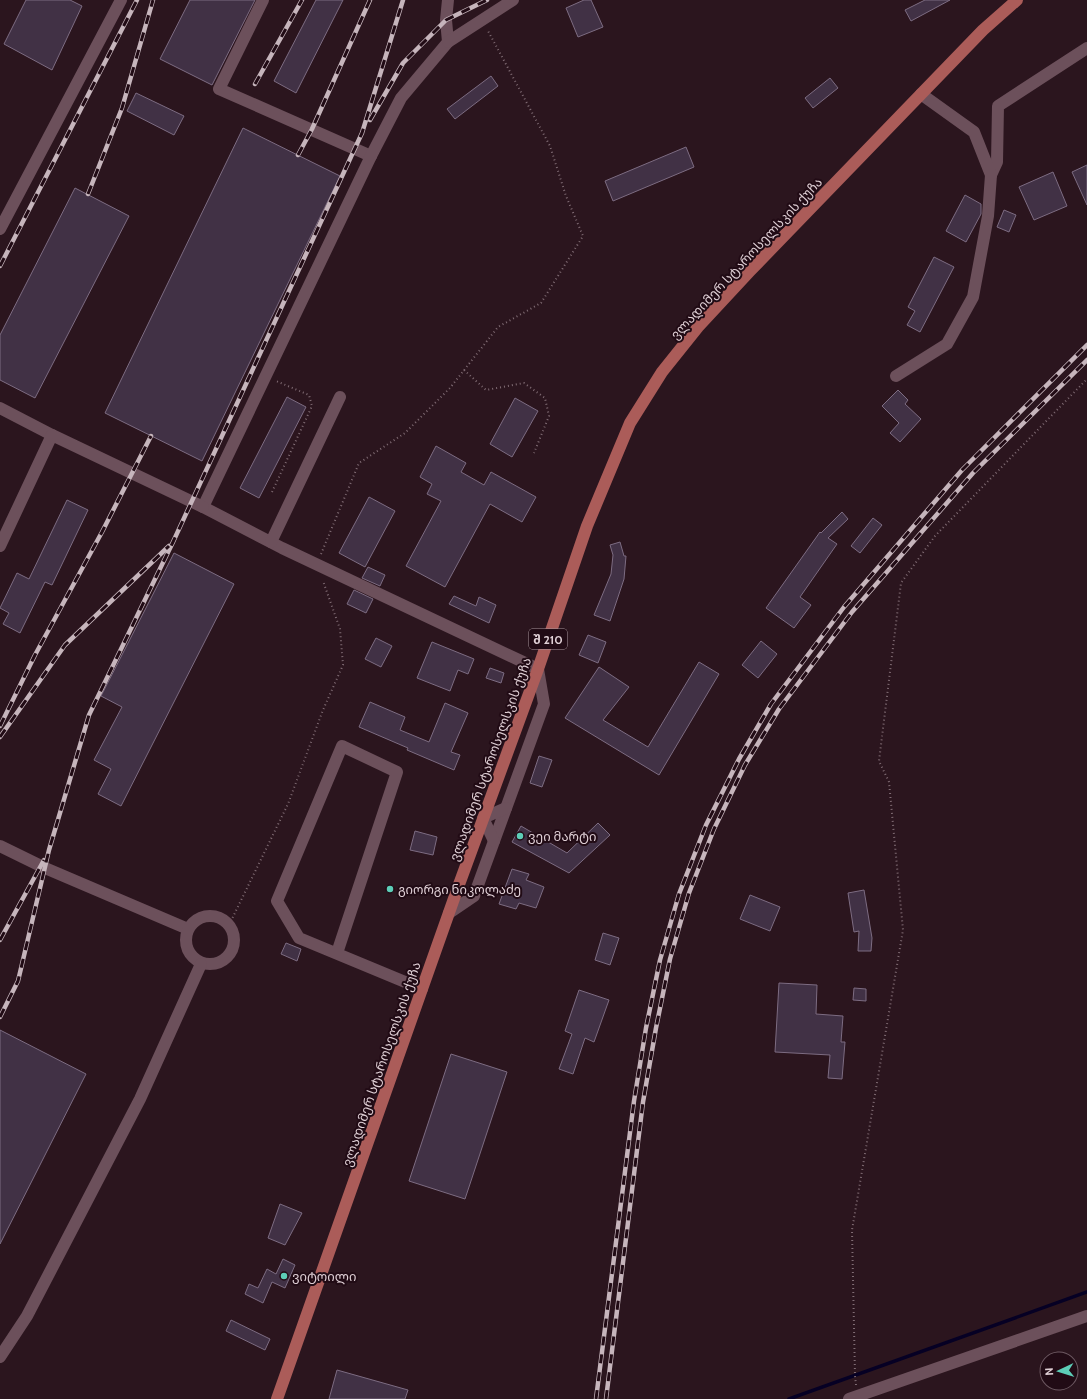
<svg xmlns="http://www.w3.org/2000/svg" width="1087" height="1399" font-family="Cabin,'Noto Sans Georgian',sans-serif">
	<style>
		.lines { fill: none; stroke-linecap: round; stroke-linejoin: round }
		.stream { stroke: #060024; stroke-width: 3.5 }
		.building { fill: #413145; stroke: #7d6c82 }
		.path { stroke: #806c74; stroke-width: 2; stroke-dasharray: 1 3; stroke-linecap: butt }
		.minor { stroke: #6c505b; stroke-width: 12 }
		.major { stroke: #ab5c59; stroke-width: 12 }
		.rail-casing { stroke: #c6b5bc; stroke-width: 4.5 }
		.rail { stroke: #210b15; stroke-width: 3; stroke-dasharray: 9; stroke-linecap: butt }
		.poi-dot { fill: #5dceb8; stroke: #210b15; stroke-width: 1.5 }
		.labels { text-anchor: middle; dominant-baseline: central; stroke-width: 4; stroke-linejoin: round; paint-order: stroke }
		.shield { fill: #210b15; stroke: #a6949b; stroke-width: 1 }
		.shield-label { font-size: 12px; font-weight: bold; fill: #dfcfd5 }
		.street-label { font-size: 13px; fill: #dfcfd5; stroke: #210b15 }
		.poi-label { font-size: 13px; fill: #dfcfd5; stroke: #210b15; text-anchor: start }
	</style>
	<rect width="100%" height="100%" fill="#2b151e"/>
	<g class="lines">
		<!-- stream -->
		<polyline class="stream" points="789,1399 1087,1292"/>
	</g>
	<!-- building -->
	<g class="building">
		<polygon points="26,0 70,0 82,6 52,70 4,44"/>
		<polygon points="190,0 255,0 212,85 160,59"/>
		<polygon points="316,0 343,0 296,93 274,81"/>
		<polygon points="584,0 591,0 603,27 578,37 566,8"/>
		<polygon points="925,0 950,0 911,21 905,10"/>
		<polygon points="491,76 498,86 455,119 447,109"/>
		<polygon points="830,78 838,88 813,108 805,98"/>
		<polygon points="136,93 184,116 174,135 127,111"/>
		<polygon points="243,128 340,176 202,461 105,413"/>
		<polygon points="686,147 694,167 613,201 605,181"/>
		<polygon points="1087,165 1087,205 1072,172"/>
		<polygon points="1053,172 1067,206 1034,220 1019,187"/>
		<polygon points="75,188 129,216 35,398 0,380 0,335"/>
		<polygon points="965,195 981,204 981,214 966,242 946,231"/>
		<polygon points="1004,210 1016,215 1009,232 997,227"/>
		<polygon points="934,257 954,267 920,332 907,325 915,311 908,307"/>
		<polygon points="898,390 908,400 905,404 921,419 900,442 890,433 899,423 882,406"/>
		<polygon points="287,397 306,407 259,498 240,488"/>
		<polygon points="515,398 538,411 512,457 490,444"/>
		<polygon points="436,446 466,463 461,472 484,485 491,472 536,497 522,522 490,504 445,587 406,566 441,501 427,494 432,484 420,477"/>
		<polygon points="369,497 395,511 365,567 339,553"/>
		<polygon points="67,500 88,510 52,585 45,582 20,633 3,624 9,613 0,608 17,573 29,579"/>
		<polygon points="842,512 848,519 828,538 837,544 800,597 811,605 794,628 766,608 820,532 821,533"/>
		<polygon points="873,518 882,525 860,553 851,546"/>
		<polygon points="620,542 624,556 626,556 624,579 610,621 594,615 611,574 613,555 610,545"/>
		<polygon points="174,553 234,584 121,806 98,794 111,769 94,760 122,707 101,696"/>
		<polygon points="368,567 385,575 380,586 362,578"/>
		<polygon points="354,590 373,599 366,613 347,604"/>
		<polygon points="454,596 476,606 479,597 496,605 489,623 449,604"/>
		<polygon points="588,635 606,642 598,663 579,655"/>
		<polygon points="376,638 392,646 381,667 365,659"/>
		<polygon points="761,641 777,654 758,678 742,665"/>
		<polygon points="432,642 474,659 468,674 458,670 450,691 417,678"/>
		<polygon points="699,662 719,674 659,775 565,718 599,667 629,687 603,720 648,747"/>
		<polygon points="490,668 504,673 501,683 486,678"/>
		<polygon points="370,702 405,717 400,730 429,742 445,703 468,713 451,752 460,755 454,770 407,750 408,748 359,727"/>
		<polygon points="539,756 552,760 542,787 530,783"/>
		<polygon points="598,823 610,835 569,873 512,842 521,826 567,853"/>
		<polygon points="415,831 437,837 433,855 410,850"/>
		<polygon points="512,869 529,874 526,880 544,887 536,908 519,903 516,909 499,904"/>
		<polygon points="864,890 872,938 871,951 858,951 859,931 854,932 848,893"/>
		<polygon points="750,895 780,907 770,931 740,919"/>
		<polygon points="603,933 619,938 610,965 595,960"/>
		<polygon points="286,943 301,949 297,961 281,954"/>
		<polygon points="779,983 817,985 816,1014 843,1016 841,1042 845,1042 842,1079 828,1078 830,1055 775,1052"/>
		<polygon points="854,988 866,989 866,1001 853,1000"/>
		<polygon points="579,990 609,1000 594,1042 585,1038 573,1074 559,1069 572,1034 565,1031"/>
		<polygon points="0,1030 86,1074 0,1244"/>
		<polygon points="451,1054 507,1072 465,1199 409,1181"/>
		<polygon points="280,1204 302,1213 285,1245 268,1238"/>
		<polygon points="283,1259 295,1265 285,1288 272,1282 263,1303 245,1294 249,1284 258,1288 267,1269 276,1274"/>
		<polygon points="231,1320 270,1339 265,1350 226,1331"/>
		<polygon points="337,1370 408,1390 405,1399 329,1399"/>
	</g>
	<g class="lines">
		<!-- path -->
		<g class="path">
			<polyline points="464,370 486,390 524,383 545,398 549,416 534,453"/>
			<polyline points="272,492 312,406 309,395 276,381"/>
			<polyline points="321,554 359,463 405,433 450,388 498,327 541,303 583,236 566,196 550,146 487,29"/>
			<polyline points="229,925 288,804 323,710 343,665 340,629 323,581"/>
			<polyline points="856,1385 855,1376 852,1230 903,930 889,782 879,761 901,583 935,536 1087,379"/>
		</g>
		<!-- minor -->
		<g class="minor">
			<polyline points="263,0 219,89 371,156"/>
			<polyline points="448,0 446,20 448,42 401,98 371,156 203,507 282,548 538,669 544,704 474,896 449,913"/>
			<polyline points="448,42 513,0"/>
			<polyline points="991,175 997,162 998,106 1087,48"/>
			<polyline points="0,229 121,0"/>
			<polyline points="896,376 947,344 973,297 988,216 991,175 974,132 921,94"/>
			<polyline points="0,408 52,435"/>
			<polyline points="271,542 340,397"/>
			<polyline points="0,546 52,435 203,507"/>
			<polyline points="494,841 483,818 506,808"/>
			<polyline points="0,846 45,868 188,929"/>
			<circle cx="210" cy="940" r="24"/>
			<polyline points="337,953 397,772 342,746 277,901 299,938 422,989"/>
			<polyline points="0,1357 27,1316 140,1099 201,964"/>
			<polyline points="849,1399 1087,1316"/>
		</g>
		<!-- major -->
		<polyline class="major" points="277,1399 457,890 538,669 587,526 630,423 662,372 698,327 750,271 983,30 1017,0"/>
		<defs>
			<g id="rail">
				<polyline points="255,84 302,0"/>
				<polyline points="370,120 403,63 446,20 487,0"/>
				<polyline points="298,155 312,129 370,0"/>
				<polyline points="88,194 122,108 153,0"/>
				<polyline points="0,266 137,0"/>
				<polyline points="0,726 35,655 102,532 151,436"/>
				<polyline points="0,737 65,645 169,546"/>
				<polyline points="0,940 44,860"/>
				<polyline points="0,1017 18,981 49,850 89,715 173,542 362,133 403,0"/>
				<polyline points="596,1399 634,1101 646,1028 660,960 679,894 706,825 739,759 771,704 844,607 962,470 1087,345"/>
				<polyline points="606,1399 643,1102 656,1028 670,959 689,893 714,829 745,765 779,709 852,612 973,473 1087,360"/>
			</g>
		</defs>
		<!-- rail casing -->
		<use href="#rail" class="rail-casing"/>
		<!-- rail -->
		<use href="#rail" class="rail"/>
	</g>
	<!-- markers -->
	<g class="poi-dot">
		<circle cx="520" cy="836" r="4"/>
		<circle cx="390" cy="889" r="4"/>
		<circle cx="284" cy="1276" r="4"/>
	</g>
	<g class="labels">
		<!-- shield labels -->
		<rect class="shield" x="529" y="629" width="38" height="20" rx="3"/>
		<g class="shield-label">
			<text x="548" y="639">შ 210</text>
		</g>
		<!-- street labels -->
		<g class="street-label">
			<text transform="translate(746 258) rotate(-47)">ვლადიმერ სტაროსელსკის ქუჩა</text>
			<text transform="translate(490 759) rotate(-70)">ვლადიმერ სტაროსელსკის ქუჩა</text>
			<text transform="translate(381 1064) rotate(-71)">ვლადიმერ სტაროსელსკის ქუჩა</text>
		</g>
		<!-- poi labels -->
		<g class="poi-label">
			<text x="528" y="836">ვეი მარტი</text>
			<text x="398" y="889">გიორგი ნიკოლაძე</text>
			<text x="292" y="1276">ვიტოილი</text>
		</g>
	</g>
	<!-- north arrow -->
	<g transform="translate(1059 1371) rotate(266)"><circle r="19" fill="#210b15" stroke="#6d5962"/>
	<path d="M0-3L7 15L0 10L-7 15Z" fill="#5dceb8"/>
	<text y="-6" font-size="11" font-weight="bold" text-anchor="middle" fill="#dfcfd5">N</text>
	</g>
</svg>
